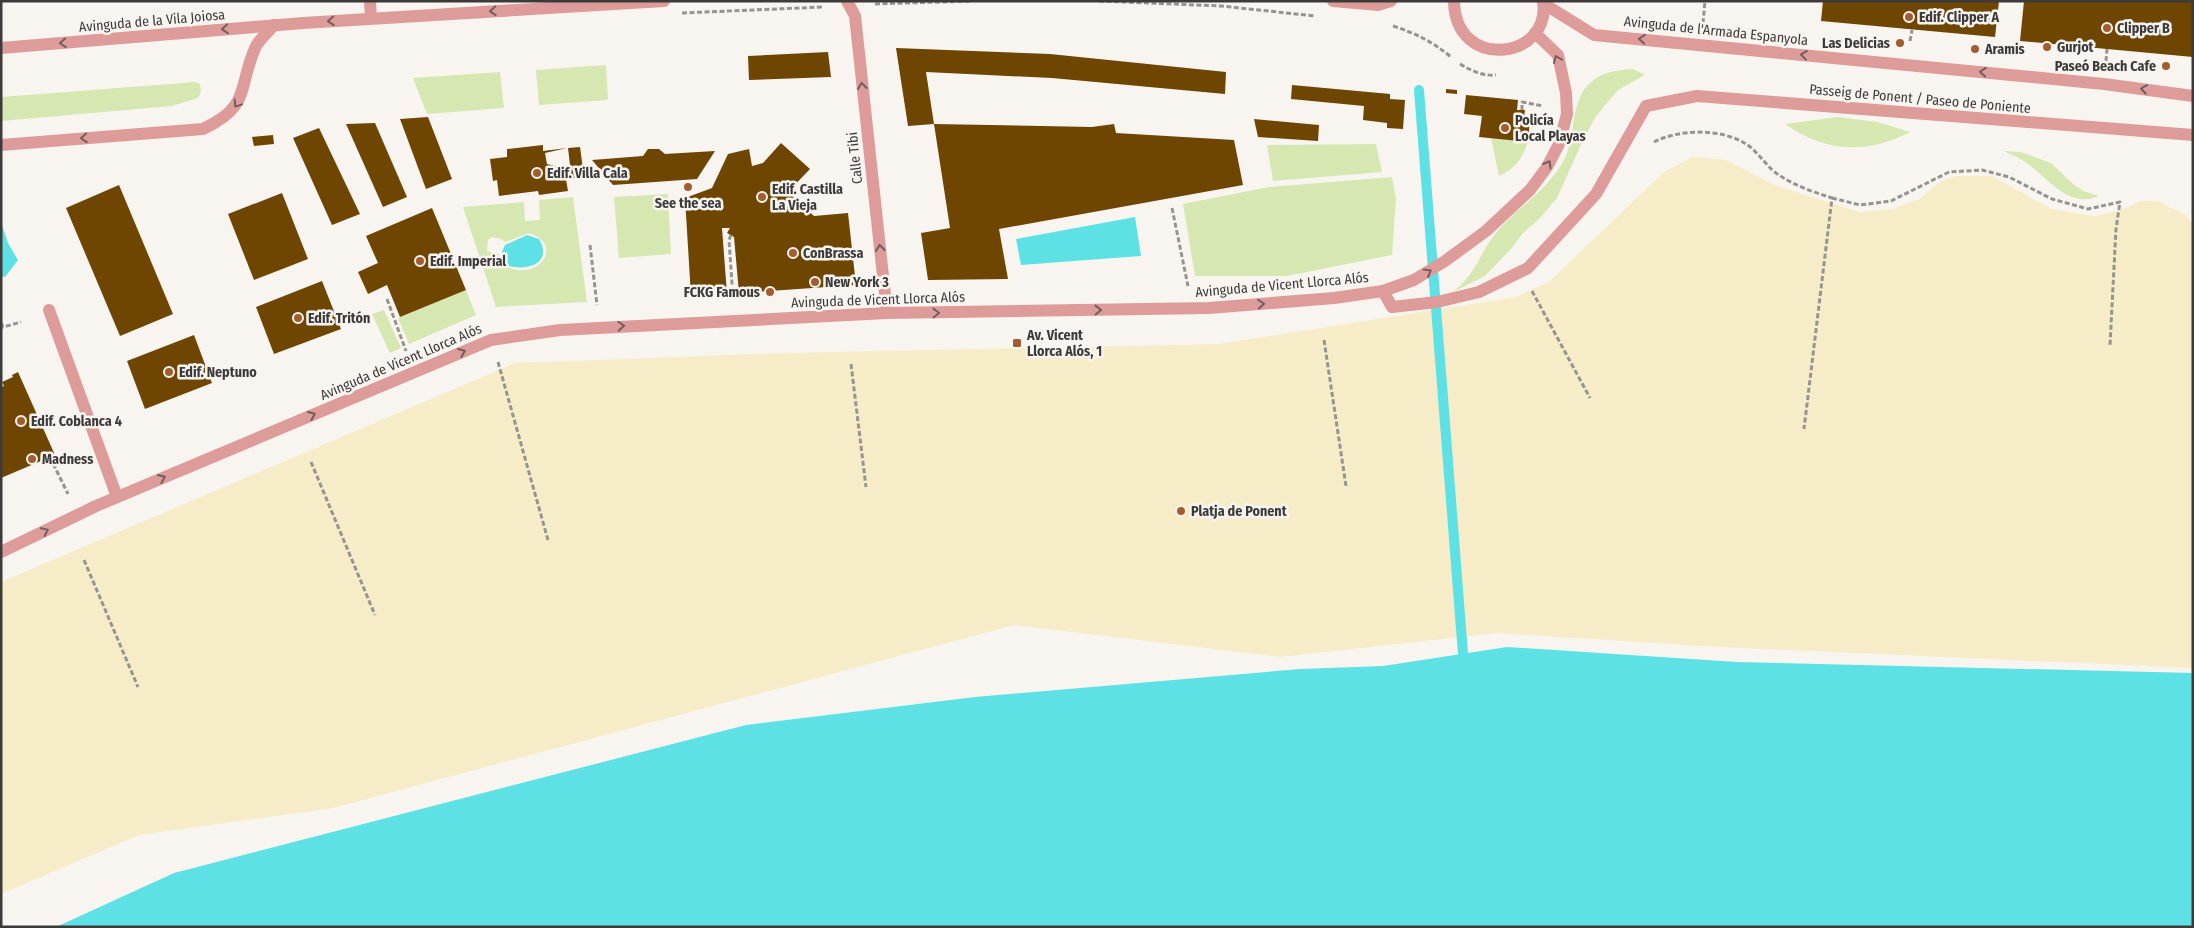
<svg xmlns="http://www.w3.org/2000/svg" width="2194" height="928" font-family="'Fira Sans Condensed',sans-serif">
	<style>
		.green { fill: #d6e7b2; fill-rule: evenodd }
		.sand { fill: #f6ecc7 }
		.water { fill: #5ee1e4 }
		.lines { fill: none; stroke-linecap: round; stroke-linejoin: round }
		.stream { stroke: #5ee1e4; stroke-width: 10 }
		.building { fill: #6f4502 }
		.path { stroke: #969491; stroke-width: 3; stroke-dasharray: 5 2.5; stroke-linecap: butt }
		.service { stroke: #dd9c99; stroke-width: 12 }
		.pedestrian { stroke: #dd9c99; stroke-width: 12 }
		.minor { stroke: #dd9c99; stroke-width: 12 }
		.oneway { stroke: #745d5b }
		.poi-dot { fill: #a25d2f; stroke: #f8f5f1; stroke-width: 2 }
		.labels { text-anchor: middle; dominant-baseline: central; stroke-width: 5; stroke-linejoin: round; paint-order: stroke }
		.poi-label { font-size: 14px; font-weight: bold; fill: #3c3b39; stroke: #f8f5f1; text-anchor: start }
		.street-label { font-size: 14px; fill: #3c3b39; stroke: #f8f5f1 }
	</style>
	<rect width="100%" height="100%" fill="#f8f5f1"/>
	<!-- green -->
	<g class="green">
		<polygon points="606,65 608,100 539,105 536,70"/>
		<path d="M1633 69 1645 75 1618 90 1596 116 1584 138 1557 198 1540 218 1522 234 1511 249 1485 276 1453 292C1477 272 1478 257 1495 234 1518 205 1547 193 1565 158 1576 136 1570 101 1590 83 1601 72 1618 70 1633 69Z"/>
		<polygon points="500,72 504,108 427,114 413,78"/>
		<polygon points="195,82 200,84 201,92 198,98 172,106 1,121 1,97"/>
		<path d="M1838 117 1877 122 1910 132C1866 155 1825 152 1785 124Z"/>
		<path d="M1491 138 1528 142C1522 159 1515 169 1499 176Z"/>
		<polygon points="1376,144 1382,172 1273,181 1267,145"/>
		<path d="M2004 151 2021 152 2051 163 2073 184 2083 191 2099 196C2066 210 2047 175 2022 160 2016 156 2010 155 2004 151Z"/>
		<polygon points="1392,177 1396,199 1392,255 1287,276 1195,276 1183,204 1269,187"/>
		<polygon points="668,194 671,254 619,258 614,197"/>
		<path d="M573 197 587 302 496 307 463 207 524 202 525 221 540 220 539 200ZM529 233C568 245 534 287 501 263L499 254 487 251 488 240 492 237 501 239 505 242Z"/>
		<polygon points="466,290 476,315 409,344 398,318"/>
		<polygon points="384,310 401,348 390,353 372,314"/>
	</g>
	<!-- sand -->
	<polygon class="sand" points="1693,157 1726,160 1777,186 1860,212 1893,209 1921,198 1939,182 1955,176 1992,176 2051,209 2095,216 2124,209 2140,201 2158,201 2184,214 2193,224 2193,668 1720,647 1496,633 1280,657 1014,625 333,808 139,835 1,894 1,582 515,363 783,353 1219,344 1516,297 1549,282 1664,172"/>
	<!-- water -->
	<g class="water">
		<polygon points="1135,217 1141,256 1021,265 1016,239"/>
		<polygon points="1,222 8,243 18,260 5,277 1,276"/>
		<path d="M527 235 539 239C553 263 528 271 509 266L501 254 505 245Z"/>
		<polygon points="1507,647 1737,662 2193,673 2193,927 56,927 174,873 746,725 975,697 1300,669 1383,666"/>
	</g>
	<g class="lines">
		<!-- stream -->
		<polyline class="stream" points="1419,90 1463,654"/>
	</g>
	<!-- building -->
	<g class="building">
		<polygon points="1823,1 1999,1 1995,37 1821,21"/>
		<polygon points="2024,1 2193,1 2193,57 2020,41"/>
		<polygon points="896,48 1050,54 1226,72 1225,94 1052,78 926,72 934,124 908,126"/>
		<polygon points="828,52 831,77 749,80 748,56"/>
		<polygon points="1292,85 1390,94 1390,99 1405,100 1403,129 1387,128 1387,123 1363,120 1364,106 1291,99"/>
		<polygon points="1446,89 1457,90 1457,94 1446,93"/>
		<polygon points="1466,95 1518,100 1517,110 1525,110 1524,117 1530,118 1528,142 1479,137 1482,116 1464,114"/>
		<polygon points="428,117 452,179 426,189 400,119"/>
		<polygon points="1254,119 1319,125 1318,141 1258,137"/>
		<polygon points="375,123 407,197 383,207 346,124"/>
		<polygon points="934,124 1092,127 1114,124 1116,133 1234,140 1243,185 999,229 1008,279 928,280 921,233 950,228"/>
		<polygon points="319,128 360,214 332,225 293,138"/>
		<polygon points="273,135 274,144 254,146 252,137"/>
		<polygon points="781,143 810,169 788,192 814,216 848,213 856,285 739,293 734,237 727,233 730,228 722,228 727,294 691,296 685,198 712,188 728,154 749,149 752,166 763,163"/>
		<polygon points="543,145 543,151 567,148 545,153 547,164 567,169 570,165 568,148 580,147 584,177 566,179 568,191 539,195 538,191 499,196 497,180 493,181 490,159 507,157 507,149"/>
		<polygon points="648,149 659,149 665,154 715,151 697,179 613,185 592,160 643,156"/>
		<polygon points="119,185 173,314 120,336 66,208"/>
		<polygon points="282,193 308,259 254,280 228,214"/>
		<polygon points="432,208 466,290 400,317 387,285 368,294 358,272 378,263 366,236"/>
		<polygon points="322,281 341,329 274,354 256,307"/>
		<polygon points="194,335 212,383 145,409 127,361"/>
		<polygon points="18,372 55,455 1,478 1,387 4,386 2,382 13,377 12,375"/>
	</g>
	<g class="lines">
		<!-- path -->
		<g class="path">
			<polyline points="1099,1 1221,6 1315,16"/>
			<polyline points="875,4 971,1"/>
			<polyline points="682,13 823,7"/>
			<polyline points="1703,23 1705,1"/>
			<path d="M1393 26C1415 33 1433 42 1451 57"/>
			<polyline points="1910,41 1912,30"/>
			<polyline points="2106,61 2107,49"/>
			<path d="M1460 64C1472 71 1482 76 1496 75"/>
			<polyline points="1522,110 1522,102 1543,106"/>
			<path d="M1654 142C1679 129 1721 128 1746 144 1759 152 1767 168 1779 175 1795 186 1814 192 1832 198L1804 429"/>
			<polyline points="1832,198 1860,205 1891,201 1949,172 1982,170 2009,177 2052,199 2088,209 2120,202 2116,229 2110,345"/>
			<polyline points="1172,208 1188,286"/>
			<polyline points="731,235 729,240 733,298"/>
			<polyline points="590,245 597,305"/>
			<polyline points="1532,291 1590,398"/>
			<polyline points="387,299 406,351"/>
			<polyline points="1,323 3,327 21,322"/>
			<polyline points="1324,340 1346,486"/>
			<polyline points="498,362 548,540"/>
			<polyline points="851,364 866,487"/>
			<polyline points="50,457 68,494"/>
			<polyline points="311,462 375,615"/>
			<polyline points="84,560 138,687"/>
		</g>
		<!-- service -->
		<polyline class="service" points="49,310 117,497"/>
		<!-- pedestrian -->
		<g class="pedestrian">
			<polyline points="370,1 371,18"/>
			<polyline points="1383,291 1392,307 1437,302 1479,292 1528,268 1596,194 1646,106 1697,96 2193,135"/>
		</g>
		<!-- minor -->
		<g class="minor">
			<polyline points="847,1 855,16 887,313"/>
			<polyline points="1333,1 1378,5 1391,1"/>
			<path d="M1454 1C1455 72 1552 60 1543 1"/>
			<polyline points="1544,4 1594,35 2104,84 2193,96"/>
			<polyline points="1,48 303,23 664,1"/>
			<path d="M1 145 203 129C252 106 237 88 256 46 260 39 268 32 274 25"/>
			<polyline points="1,552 96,506 491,340 560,330 887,313 1209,308 1334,298 1383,291 1414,280 1445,261 1486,231 1530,190 1547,167 1559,144 1567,114 1566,93 1558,55 1535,33"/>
		</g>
	</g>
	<!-- one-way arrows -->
	<defs><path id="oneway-chevron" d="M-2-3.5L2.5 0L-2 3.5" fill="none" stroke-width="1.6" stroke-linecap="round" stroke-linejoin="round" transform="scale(1.25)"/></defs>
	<g class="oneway">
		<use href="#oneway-chevron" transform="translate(493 11) rotate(177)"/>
		<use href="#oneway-chevron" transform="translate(331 21) rotate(176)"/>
		<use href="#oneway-chevron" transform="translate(225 29) rotate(175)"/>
		<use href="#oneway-chevron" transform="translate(1642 39) rotate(-175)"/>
		<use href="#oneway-chevron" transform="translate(63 43) rotate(175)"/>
		<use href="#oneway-chevron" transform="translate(1804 55) rotate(-173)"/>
		<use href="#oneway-chevron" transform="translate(1557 59) rotate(-113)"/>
		<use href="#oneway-chevron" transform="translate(1983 72) rotate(-175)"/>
		<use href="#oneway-chevron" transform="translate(862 86) rotate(-96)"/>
		<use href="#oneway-chevron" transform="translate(2144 89) rotate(-172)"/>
		<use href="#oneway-chevron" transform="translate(237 104) rotate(124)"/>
		<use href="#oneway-chevron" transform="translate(84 138) rotate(176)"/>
		<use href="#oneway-chevron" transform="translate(1548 164) rotate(-60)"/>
		<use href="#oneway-chevron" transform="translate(880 248) rotate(-96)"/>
		<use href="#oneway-chevron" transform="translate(1428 272) rotate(-30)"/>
		<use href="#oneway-chevron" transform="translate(1261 304) rotate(-5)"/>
		<use href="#oneway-chevron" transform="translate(1098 310) rotate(-1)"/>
		<use href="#oneway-chevron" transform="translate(936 313) rotate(-1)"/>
		<use href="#oneway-chevron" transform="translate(621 326) rotate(-3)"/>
		<use href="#oneway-chevron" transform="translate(462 352) rotate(-23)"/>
		<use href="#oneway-chevron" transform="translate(312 415) rotate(-23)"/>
		<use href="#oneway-chevron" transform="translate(162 478) rotate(-23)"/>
		<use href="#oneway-chevron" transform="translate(45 531) rotate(-26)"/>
	</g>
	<!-- markers -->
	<g class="poi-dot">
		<circle cx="1909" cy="17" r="5"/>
		<circle cx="2107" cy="28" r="5"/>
		<circle cx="1900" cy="43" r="5"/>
		<circle cx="2047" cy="47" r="5"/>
		<circle cx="1975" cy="49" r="5"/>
		<circle cx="2166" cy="66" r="5"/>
		<circle cx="1505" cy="128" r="5"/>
		<circle cx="537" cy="173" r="5"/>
		<circle cx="688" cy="187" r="5"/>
		<circle cx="762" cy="197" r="5"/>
		<circle cx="793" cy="253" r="5"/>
		<circle cx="420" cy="261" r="5"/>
		<circle cx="815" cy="282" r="5"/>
		<circle cx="770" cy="292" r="5"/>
		<circle cx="298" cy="318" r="5"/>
		<rect x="1012" y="338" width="10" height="10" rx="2.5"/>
		<circle cx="169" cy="372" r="5"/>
		<circle cx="21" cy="421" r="5"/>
		<circle cx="32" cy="459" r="5"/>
		<circle cx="1181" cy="511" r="5"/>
	</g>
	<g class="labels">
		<!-- poi labels -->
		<g class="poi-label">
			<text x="1919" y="17">Edif. Clipper A</text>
			<text x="2117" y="28">Clipper B</text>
			<text x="1890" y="43" text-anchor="end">Las Delicias</text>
			<text x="2057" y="47">Gurjot</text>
			<text x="1985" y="49">Aramis</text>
			<text x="2156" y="66" text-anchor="end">Paseó Beach Cafe</text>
			<text x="1515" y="120">Policía<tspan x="1515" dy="16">Local Playas</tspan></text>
			<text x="547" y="173">Edif. Villa Cala</text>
			<text x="772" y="189">Edif. Castilla<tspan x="772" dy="16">La Vieja</tspan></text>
			<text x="688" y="203" text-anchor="middle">See the sea</text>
			<text x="803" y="253">ConBrassa</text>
			<text x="430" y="261">Edif. Imperial</text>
			<text x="825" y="282">New York 3</text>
			<text x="760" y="292" text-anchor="end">FCKG Famous</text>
			<text x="308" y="318">Edif. Tritón</text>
			<text x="1027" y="335">Av. Vicent<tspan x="1027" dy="16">Llorca Alós, 1</tspan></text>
			<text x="179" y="372">Edif. Neptuno</text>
			<text x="31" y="421">Edif. Coblanca 4</text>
			<text x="42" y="459">Madness</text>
			<text x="1191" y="511">Platja de Ponent</text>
		</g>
		<!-- street labels -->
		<g class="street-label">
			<text transform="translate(152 21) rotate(-5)">Avinguda de la Vila Joiosa</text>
			<text transform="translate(1716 31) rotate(6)">Avinguda de l'Armada Espanyola</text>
			<text transform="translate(1920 99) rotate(5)">Passeig de Ponent / Paseo de Poniente</text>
			<text transform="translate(855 158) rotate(-96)">Calle Tibi</text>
			<text transform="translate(1282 285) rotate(-5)">Avinguda de Vicent Llorca Alós</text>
			<text transform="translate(878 300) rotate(-2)">Avinguda de Vicent Llorca Alós</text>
			<text transform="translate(401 362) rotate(-23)">Avinguda de Vicent Llorca Alós</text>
		</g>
	</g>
	<!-- border -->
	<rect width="2194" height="928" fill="none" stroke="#3c3b39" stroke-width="5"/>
</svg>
